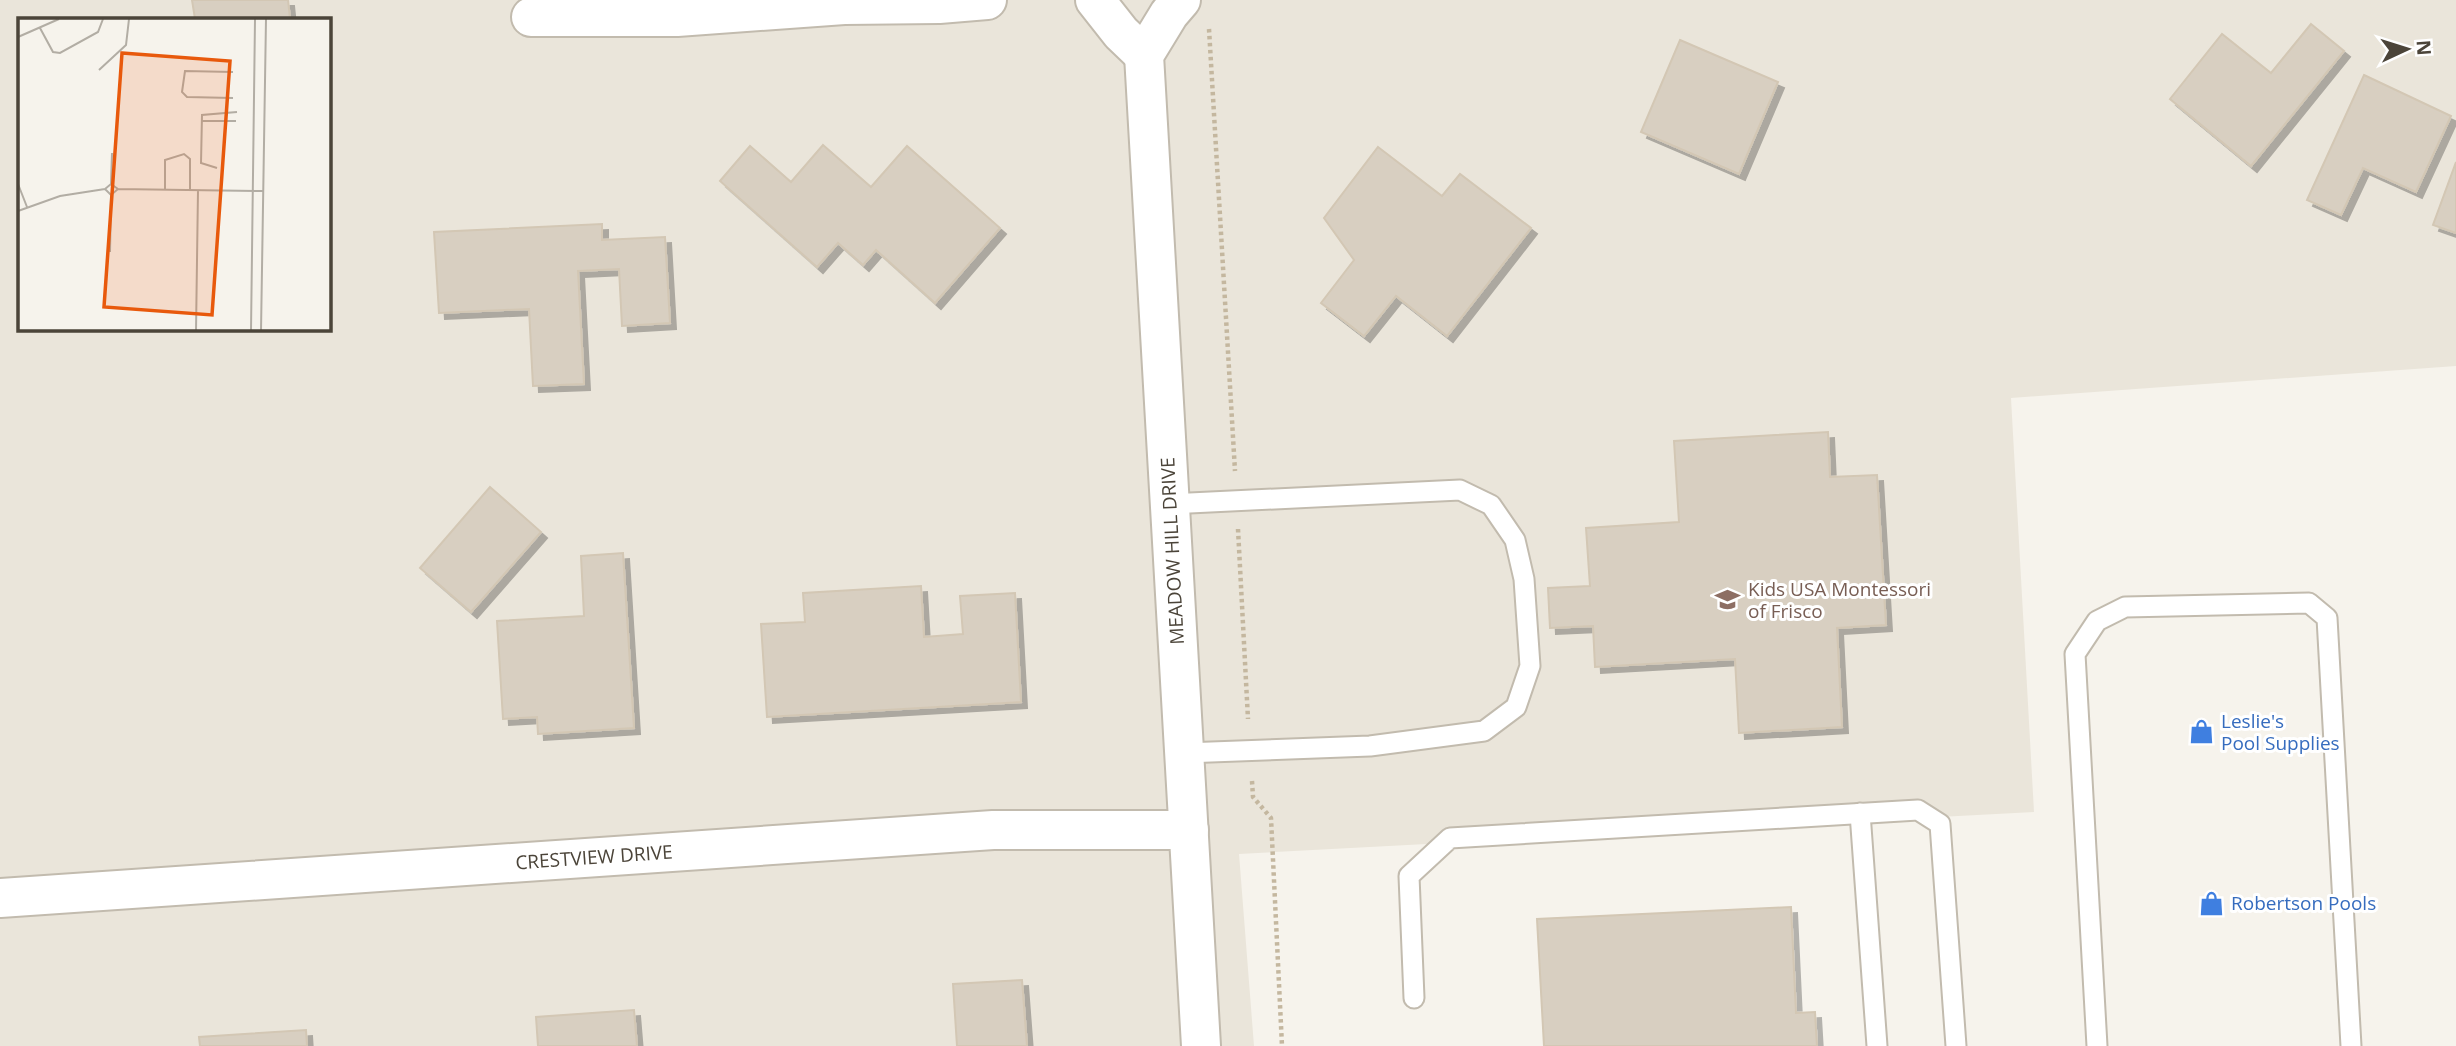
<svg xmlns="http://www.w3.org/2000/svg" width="2456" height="1046" font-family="'Open Sans',sans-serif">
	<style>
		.residential { fill: #eae5da; fill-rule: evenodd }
		.building { fill: #d8cfc1; stroke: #d3c7b4; stroke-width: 2; filter: url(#shadow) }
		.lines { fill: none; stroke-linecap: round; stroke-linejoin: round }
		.service-casing { stroke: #c2bbae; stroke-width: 23 }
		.minor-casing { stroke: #c2bbae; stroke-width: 42 }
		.tertiary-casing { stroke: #c2bbae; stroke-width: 42 }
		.path { stroke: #c4b79f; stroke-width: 4.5; stroke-dasharray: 3.5 3.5; stroke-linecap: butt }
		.service { stroke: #fff; stroke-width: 19 }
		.minor { stroke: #fff; stroke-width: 38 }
		.tertiary { stroke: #fff; stroke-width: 38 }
		.labels { text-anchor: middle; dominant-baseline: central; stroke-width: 6; stroke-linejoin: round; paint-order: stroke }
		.street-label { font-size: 19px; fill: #4b4439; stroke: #fff }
		.education-label { font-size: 19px; fill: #785e54; stroke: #fff; text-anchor: start }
		.shop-label { font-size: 19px; fill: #366cbe; stroke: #fff; text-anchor: start }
		.inset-road { fill: none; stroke: #b2ada4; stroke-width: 2 }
		.view { fill: #e8590c; fill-opacity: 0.15; stroke: #e8590c; stroke-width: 3.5 }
		.inset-edge { fill: none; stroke: #4b4439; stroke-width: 3.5 }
	</style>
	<defs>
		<filter id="shadow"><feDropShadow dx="6" dy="6" stdDeviation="0" flood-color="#0004"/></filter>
	</defs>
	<rect width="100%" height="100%" fill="#f6f3ec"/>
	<!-- residential -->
	<path class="residential" d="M0 0H2456V366L2011 398 2034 812 1239 854 1254 1046H0ZM19 19H329V329H19Z"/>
	<!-- building -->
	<g class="building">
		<polygon points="192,0 288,0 290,19 195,19"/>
		<polygon points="2311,24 2344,51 2251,166 2170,99 2222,34 2271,73"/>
		<polygon points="1680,40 1778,82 1739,174 1641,132"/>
		<polygon points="2364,75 2451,116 2416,192 2363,168 2341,215 2307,200"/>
		<polygon points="823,145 871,187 907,146 1000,228 935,303 876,250 863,265 838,243 817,267 720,181 750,146 791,182"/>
		<polygon points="1378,147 1442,196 1460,174 1531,228 1447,336 1396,296 1364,336 1321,303 1354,260 1324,218"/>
		<polygon points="2456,162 2456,233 2433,225"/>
		<polygon points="602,224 602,240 665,237 670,323 622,326 619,269 578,271 584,384 533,386 529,309 439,313 434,232"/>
		<polygon points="1828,432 1830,477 1877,475 1886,625 1837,628 1842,727 1739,733 1735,659 1595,667 1593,626 1550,628 1548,588 1590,586 1586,528 1679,522 1674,441"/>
		<polygon points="490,487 541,532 471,612 420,568"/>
		<polygon points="623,553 634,728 538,734 537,717 503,719 497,621 584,616 581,556"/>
		<polygon points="921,586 924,637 963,634 960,596 1015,593 1021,702 767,717 761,624 805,622 803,593"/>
		<polygon points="1791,907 1796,1013 1815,1012 1817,1046 1544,1046 1537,919"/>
		<polygon points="1022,980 1027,1046 957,1046 953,984"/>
		<polygon points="634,1010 637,1046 538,1046 536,1017"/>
		<polygon points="306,1030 307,1046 200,1046 199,1037"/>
	</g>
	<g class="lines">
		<defs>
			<g id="service">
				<polyline points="1169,504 1460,490 1491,505 1515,540 1524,579 1530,666 1516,707 1484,731 1370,746 1184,753"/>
				<polyline points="1860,813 1877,1046"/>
				<polyline points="1414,998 1409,876 1450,838 1918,810 1940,824 1956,1046"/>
				<polyline points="2097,1046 2075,654 2097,621 2125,607 2309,603 2327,618 2351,1046"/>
			</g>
			<g id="minor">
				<polyline points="531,17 677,17 844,5 939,4 987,0"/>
				<polyline points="0,898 993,830 1189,830"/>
			</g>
			<g id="tertiary">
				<polyline points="1095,0 1121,33 1144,55"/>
				<polyline points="1181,0 1169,14 1144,55 1201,1046"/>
			</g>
		</defs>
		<!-- service casing -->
		<use href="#service" class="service-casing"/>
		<!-- minor casing -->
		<use href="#minor" class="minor-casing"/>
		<!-- tertiary casing -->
		<use href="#tertiary" class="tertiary-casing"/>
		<!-- path -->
		<g class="path">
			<polyline points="1209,29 1235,471"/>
			<polyline points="1238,529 1248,719"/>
			<polyline points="1252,781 1253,797 1271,818 1282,1046"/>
		</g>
		<!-- service -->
		<use href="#service" class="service"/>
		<!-- minor -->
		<use href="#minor" class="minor"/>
		<!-- tertiary -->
		<use href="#tertiary" class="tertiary"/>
	</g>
	<!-- icons -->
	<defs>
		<symbol id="school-bare" viewBox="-9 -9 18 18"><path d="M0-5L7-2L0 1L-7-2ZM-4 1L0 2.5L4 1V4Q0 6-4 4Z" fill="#8d6e63" stroke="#fff" stroke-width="2.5" paint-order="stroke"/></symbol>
		<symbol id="shop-bare" viewBox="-9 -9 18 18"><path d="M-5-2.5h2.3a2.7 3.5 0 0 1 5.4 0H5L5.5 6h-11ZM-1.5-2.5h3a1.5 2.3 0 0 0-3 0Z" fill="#3f7fe0" stroke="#fff" stroke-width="2.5" paint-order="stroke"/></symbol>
	</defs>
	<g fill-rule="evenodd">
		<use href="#school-bare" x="1710" y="582" width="35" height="35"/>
		<use href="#shop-bare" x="2184" y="714" width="35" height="35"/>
		<use href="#shop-bare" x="2194" y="886" width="35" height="35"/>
	</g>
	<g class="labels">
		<!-- street labels -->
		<g class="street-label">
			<text transform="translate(1172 551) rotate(-93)">MEADOW HILL DRIVE</text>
			<text transform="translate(594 857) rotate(-4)">CRESTVIEW DRIVE</text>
		</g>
		<!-- education labels -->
		<g class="education-label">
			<text x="1748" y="589">Kids USA Montessori<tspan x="1748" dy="22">of Frisco</tspan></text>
		</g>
		<!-- shop labels -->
		<g class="shop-label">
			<text x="2221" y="721">Leslie's<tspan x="2221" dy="22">Pool Supplies</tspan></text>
			<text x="2231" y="903">Robertson Pools</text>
		</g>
	</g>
	<!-- overview -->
	<g transform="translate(18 18)">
		<rect width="313" height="313" fill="#f6f3ec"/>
		<path class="inset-road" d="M22 10 35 34 42 35 80 14 85 1M0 19 41 1M81 52 108 27 111 1M215 54 167 53 164 74 169 79 215 80M184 103H218M199 150 183 145 184 97 219 94M0 166 9 189M93 166 94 135M100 171 93 166 87 171 93 177 100 171 245 173M147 172V142L166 136 172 141V172M0 193 42 178 87 171M92 234 93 177M178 313 180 172M233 313 237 1M243 313 248 1"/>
		<path class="view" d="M104 35 212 43 194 297 86 289Z"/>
		<rect width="313" height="313" class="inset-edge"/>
	</g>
	<!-- north arrow -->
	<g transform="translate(2407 49) rotate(86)" stroke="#ffffff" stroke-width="5" paint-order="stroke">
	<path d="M0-5L12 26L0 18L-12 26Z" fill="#4b4439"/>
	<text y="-10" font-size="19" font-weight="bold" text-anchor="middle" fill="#4b4439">N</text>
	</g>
</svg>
